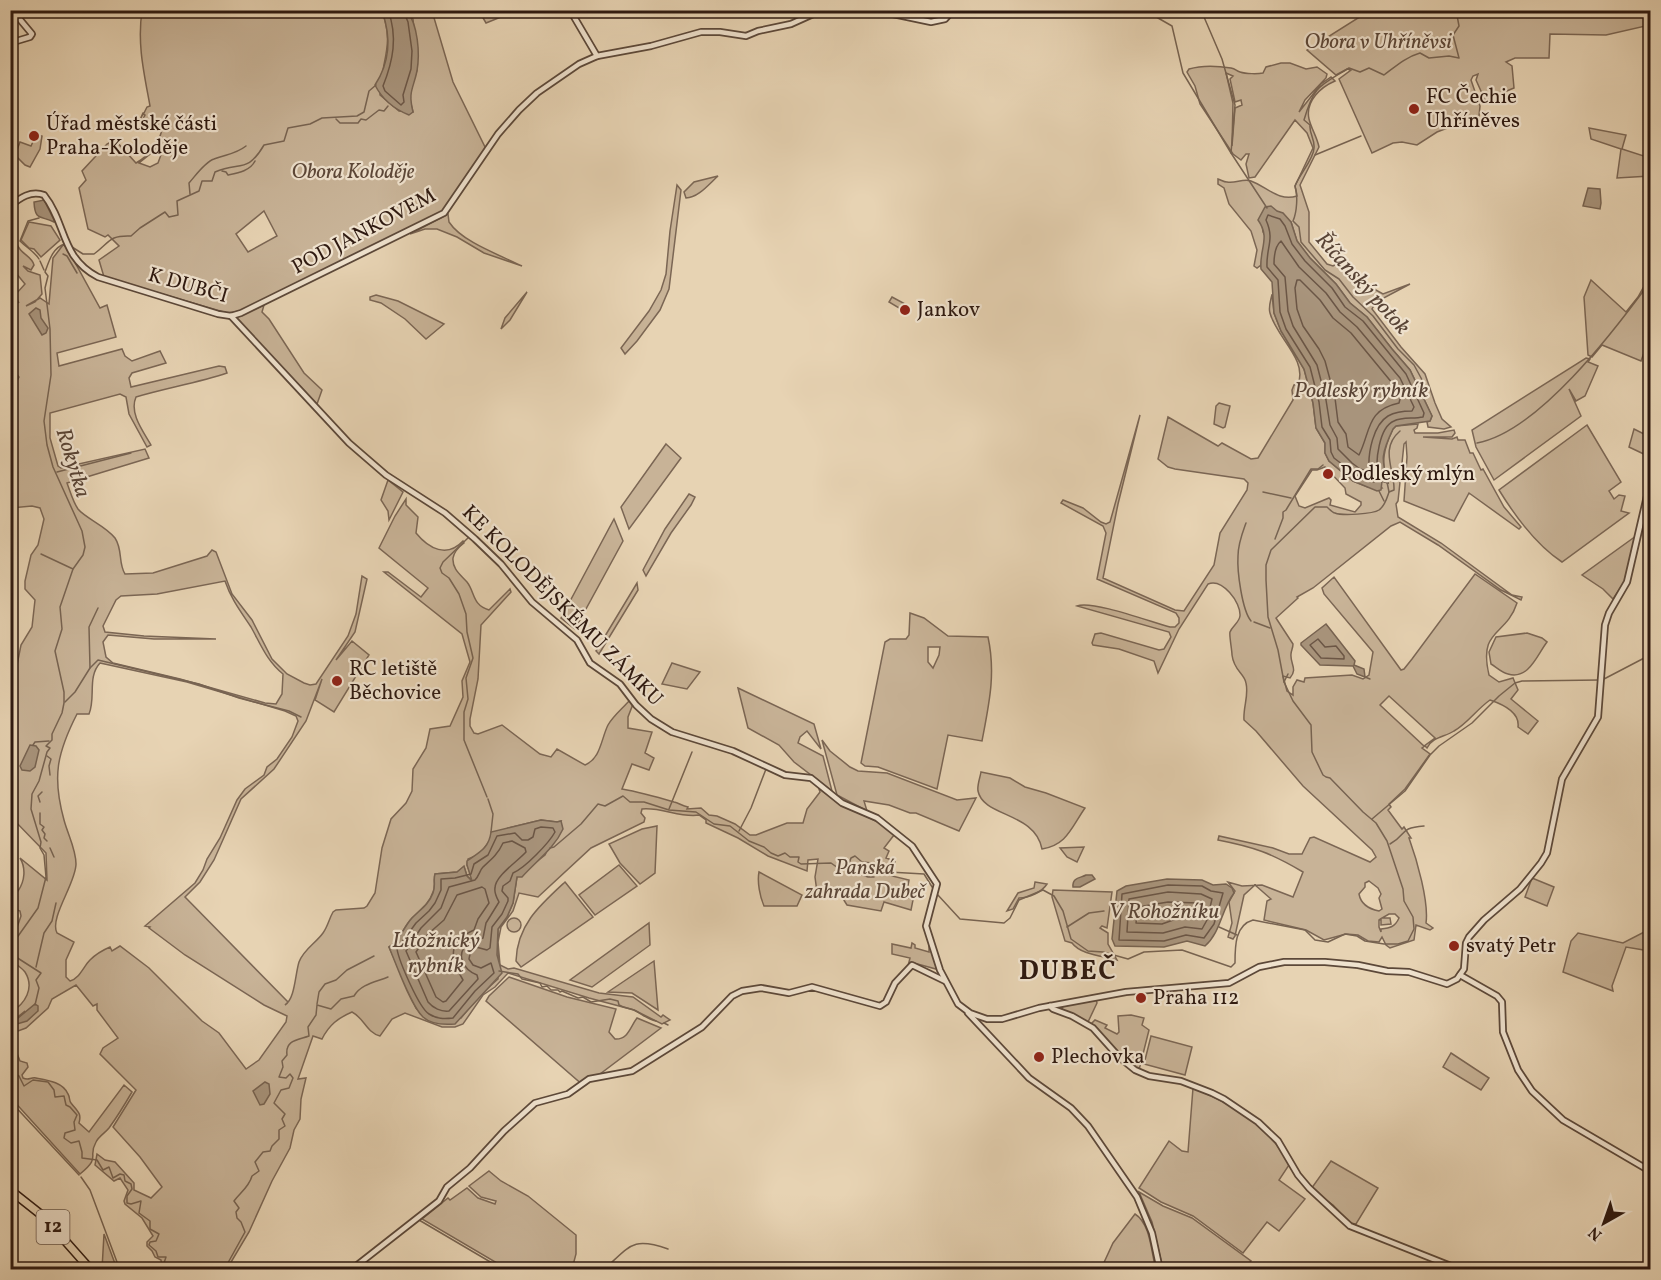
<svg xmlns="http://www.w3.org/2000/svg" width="1661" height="1280" font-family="Vollkorn,serif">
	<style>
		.green { fill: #c8b397; stroke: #7b6654; stroke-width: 1.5; fill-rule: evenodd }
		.water { fill: #a8947c; stroke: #776351; stroke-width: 1.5 }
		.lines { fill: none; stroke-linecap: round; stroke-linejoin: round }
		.shore { stroke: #6b5646; stroke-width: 1.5 }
		.stream { stroke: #776351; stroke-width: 1.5 }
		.tertiary-casing { stroke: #5c4839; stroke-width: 8 }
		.primary-casing { stroke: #2e1910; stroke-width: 10 }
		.tertiary { stroke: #efe2ce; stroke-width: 4.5 }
		.primary { stroke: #e7d3b3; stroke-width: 7 }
		.poi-dot { fill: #8f2418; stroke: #efe2ce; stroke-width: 2 }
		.labels { text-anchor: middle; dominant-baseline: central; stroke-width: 4.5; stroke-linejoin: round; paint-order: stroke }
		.shield { fill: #efe2ce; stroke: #685549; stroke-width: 1.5 }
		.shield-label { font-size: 20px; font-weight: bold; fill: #2e1910 }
		.park-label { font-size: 21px; font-style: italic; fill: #5c4738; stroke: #efe2ce }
		.poi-label { font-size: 21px; fill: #2e1910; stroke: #efe2ce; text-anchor: start }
		.street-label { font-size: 21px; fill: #2e1910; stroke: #efe2ce }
		.water-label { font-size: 22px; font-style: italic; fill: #594436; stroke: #efe2ce }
		.district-label { font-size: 27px; font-weight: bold; letter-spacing: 1.5px; fill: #2e1910; stroke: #efe2ce }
	</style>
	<rect width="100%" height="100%" fill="#e7d3b3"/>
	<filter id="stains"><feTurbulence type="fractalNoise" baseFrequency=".00333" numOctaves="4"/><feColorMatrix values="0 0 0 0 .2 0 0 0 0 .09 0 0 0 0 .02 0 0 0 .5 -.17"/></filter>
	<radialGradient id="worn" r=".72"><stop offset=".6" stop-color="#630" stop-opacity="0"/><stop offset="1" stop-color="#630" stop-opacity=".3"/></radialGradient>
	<!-- green -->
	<g class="green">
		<path d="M142 11H382C395 46 381 60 380 95L399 111 413 112 409 96 417 70 413 19 407 11H432L453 82 485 147V151L446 210 241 311 227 313 104 277 99 260 119 246 108 235 105 237 88 229 79 188 86 180 82 171 107 144 115 140 136 163C150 155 158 145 162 130L158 122 148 131 141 123 145 115 143 114 139 122 143 113H144L147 107 150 106C144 73 137 44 142 11ZM160 143 162 152 158 163 150 167 139 163 154 151ZM264 211 277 236 248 252 236 234Z"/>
		<polygon points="479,11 501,11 501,17 486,23"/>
		<polygon points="1369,11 1650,11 1650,25 1606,35 1550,34 1549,58 1515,58 1506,62 1512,66 1514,88 1485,100 1476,80 1478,74 1473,76 1471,80 1480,106 1479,116 1437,132 1417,145 1402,142 1393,143 1372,153 1339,79 1351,70 1347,69 1336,75 1307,50"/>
		<path d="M1281 63H1290L1306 69 1317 67 1327 74 1326 78 1305 100 1299 112 1321 84 1331 77 1335 81C1321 87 1305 101 1309 119 1311 128 1317 137 1319 147L1300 185 1309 212V242L1327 264 1333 266 1345 259 1350 280 1364 294 1370 292 1374 289 1383 294 1410 284 1376 302 1372 309 1401 347 1425 374 1435 403 1442 419 1451 427 1444 429 1428 427 1427 422 1430 421 1432 416 1410 370 1392 349 1367 317 1350 303 1336 284 1310 258 1297 241 1291 222 1262 225 1263 232 1266 237 1261 265 1257 268 1254 266 1257 250 1251 231 1229 204 1224 188 1218 184V179C1221 180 1224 182 1227 182 1235 184 1243 178 1251 181 1267 187 1279 202 1297 196L1295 186 1313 148 1307 133 1295 120 1255 177 1249 178 1246 164 1249 154H1246L1241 160 1233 154 1200 104 1195 86 1187 72 1189 69C1202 65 1219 66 1231 68 1236 69 1236 71 1240 72 1246 74 1258 74 1263 73L1266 67ZM1226 73 1233 76 1230 79 1235 102 1241 100 1242 105 1235 108 1232 146 1233 103Z"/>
		<polygon points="1589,128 1626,135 1622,149 1650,158 1650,176 1617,178 1621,149 1591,139"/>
		<polygon points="36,135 42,136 40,149 30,167 25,165 15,155 20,142 31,146"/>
		<path d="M718 176C709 184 698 198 686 198L684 192 694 182Z"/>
		<polygon points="677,185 681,190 669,289 660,310 637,341 625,354 621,348 649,311 661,290 666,274 670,231"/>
		<path d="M448 214 449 222C462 242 500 255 522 266L484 253 457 237 437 229H425L410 234Z"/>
		<polygon points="29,222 51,226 60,240 41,257 34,249 29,248 21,240"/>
		<path d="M12 242 17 244C20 254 32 256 34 265L31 270 23 266 28 271 40 275 42 294 35 302 26 306 40 298 49 304 53 258 63 245 66 246 100 308 107 305 116 337 57 353 59 366 122 349 125 356 132 361 160 351 166 363 132 373 129 378 131 387 219 366 225 367 227 373C197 383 166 388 136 397 129 413 143 431 151 445L147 447 129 414 126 397 120 394 50 413V438L58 466 61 468 145 449 149 458 67 483C70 491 73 502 78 509 85 518 106 526 115 538 123 550 118 563 125 574L153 573 207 556 212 550 216 552 232 594 252 620 272 659 287 674 304 683 310 685 316 684 348 636 356 614 362 576 367 579 355 632 336 660 352 641 369 655 334 712 315 700 322 679 306 721 274 769 241 799 214 860 200 882 185 897 288 1002 285 1005C295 999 295 975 299 962 304 949 315 944 323 933 328 926 329 919 333 912L336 910 364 908 367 906 375 893 382 848 391 819 406 803 412 791 413 769 426 748 430 729 450 726 463 697 462 681 470 662 462 634 384 572H388L421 597 428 588 379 548 395 516 406 499V505L418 517 416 533C429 549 447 558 463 541L464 543C460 546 454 552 453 558 452 569 461 575 467 582 475 592 472 605 489 610L510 589 511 592 481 625 478 679 470 719V726L474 733 478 734 502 725 540 754 551 757 557 749 585 765C601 758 601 739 608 725 613 716 623 708 630 700L633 704 628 717V728L652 732 645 753 654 758 649 770 632 764 622 789C639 792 657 797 674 802 679 803 682 806 688 807L687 809 701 808 709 815 717 816 735 824 750 835H756L787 823H803L807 809 820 792 819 789 843 805 880 823 894 835 884 848 889 851 886 858 895 861 892 876 909 880 906 896 913 900 911 910 884 902 881 911 847 905 840 894 817 892 815 877 818 859 808 860 807 871 768 856 738 838 706 823V820L699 815C680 818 662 807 642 809L641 813 645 818 644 822 591 848 538 897 519 893 513 911 501 927 498 942 500 965 508 969 514 968 599 993 633 997 661 1017 663 1015 670 1020 662 1024 634 1010 589 998 508 973 495 987 483 995 463 1024 455 1027H442L405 1013 392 1019 380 1036C367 1033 364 1018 352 1012 338 1018 329 1025 322 1039L313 1036 298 1079 306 1078 301 1099 300 1119 294 1130 290 1148 272 1181 249 1232 227 1269 162 1268 161 1260 155 1257 152 1251 147 1246V1242L153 1236 142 1218 125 1204 124 1201 128 1190 120 1178 114 1181 95 1165 97 1154 105 1160 115 1162 134 1183V1190L151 1198 162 1187 140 1157 113 1127 136 1090 100 1054 103 1048 118 1038 97 1010V1004L93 1006 76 985 52 999 48 1008 26 1028 15 1032 11 1038 20 1061 27 1063 28 1067 22 1075 23 1078C29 1081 30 1077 36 1078 47 1080 63 1082 68 1094 70 1097 69 1101 71 1103 77 1111 82 1113 79 1123L89 1132 124 1085 132 1092C125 1104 117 1117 109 1128 105 1133 99 1136 96 1142 87 1158 102 1156 80 1174L11 1098V1020L14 1023 25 1011 14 1020 11 1019V1012C25 1004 35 988 25 972 21 967 15 964 11 959V945L21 916 20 911 11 908V892L18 891C25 881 26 868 20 858L47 880 46 853 11 817 10 739 15 710 11 695 21 645 32 627 35 600 25 589V581L31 555 38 545 44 519 40 508 32 506 11 508V392L19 377 15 372 11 371V293L19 303 15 295 25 284 11 267ZM225 581C231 599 241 612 251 627 261 645 267 661 283 674L282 694 276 704 265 703 180 679 113 663 106 657 103 642 108 635 154 639H216L144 636 105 632 103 626 116 600 121 596 157 594ZM100 663 187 682 285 711 296 716 298 721 292 737 277 759 267 767 264 775 245 789 237 800 220 838 207 859 203 870 195 883 145 926 150 927 149 928 185 955 264 1005 287 1016 286 1022 259 1060 246 1069 219 1033 202 1021 149 968 120 946 112 951 110 947C103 950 96 954 90 960 83 967 80 978 70 981L66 977V960L74 942 57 933C49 918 76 883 76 864 76 849 68 835 64 820 52 777 57 753 77 714H89C96 698 87 677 100 663ZM541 820 557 822 561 821 545 855 517 877 513 903 507 917 498 929V979L479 996 461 1018 426 1019 416 1008 389 947C400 941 403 927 412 918 421 909 429 904 433 892 436 886 433 880 435 874L457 872 464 867 467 876 473 881 467 865 468 859 480 854 490 840 508 828Z"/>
		<polygon points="1648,279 1650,279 1650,336 1641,361 1602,345 1592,357 1588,355 1584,297 1591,280 1626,312 1638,297"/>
		<polygon points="527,292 510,320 501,329 505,318"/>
		<path d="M1272 294 1274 313 1281 331 1304 369 1313 403 1316 428 1325 443V453L1329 461 1353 481 1368 487 1382 488 1380 485 1382 481 1388 483C1380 463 1384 448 1393 429L1396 426 1418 424 1417 428 1414 430 1415 433H1438L1454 430 1455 433 1452 437H1423L1452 439 1457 437 1458 440H1465L1470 453H1473L1481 470 1483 469 1504 507 1521 527 1519 529 1469 493 1454 521 1404 501 1407 457 1406 442 1404 444 1398 501 1396 504 1398 517 1441 543 1512 595 1522 597 1521 600 1501 590 1438 545 1400 522 1391 526 1313 588 1297 597 1298 598 1276 618 1293 644C1293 648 1291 651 1291 654 1290 664 1298 669 1290 678L1283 676 1287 691 1293 695V687L1297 680 1304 682 1305 678 1352 675 1363 679 1369 675 1373 652 1324 594 1322 588 1334 577 1401 670 1404 669 1412 659 1475 574 1517 603C1506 637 1478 628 1489 675L1499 682 1513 678 1518 690 1511 699 1538 721 1528 734 1518 727C1520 712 1502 704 1490 700 1477 709 1467 724 1454 731 1445 737 1432 737 1427 748L1425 746 1422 748 1430 754 1405 789 1389 804 1391 807 1388 810 1402 829 1404 827 1411 838H1409C1417 860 1429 902 1426 923L1433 928 1430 930 1416 925 1414 940 1390 948 1386 945 1382 937 1379 942 1368 941 1358 935 1346 934 1324 940 1306 930 1264 920 1267 901 1271 899 1255 885 1244 895 1235 936 1233 939 1228 937 1232 923 1229 902 1235 891 1228 882 1242 886 1262 885 1293 897 1303 872C1271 853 1254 847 1218 840L1219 836 1273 848 1289 854H1302L1310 838 1314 837 1370 862 1376 857 1372 850 1303 786 1256 731 1244 720C1243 707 1249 696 1246 683 1244 673 1234 671 1232 655 1232 650 1229 635 1230 632 1232 626 1239 623 1240 616 1241 602 1222 578 1208 584L1179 629 1158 673 1154 661 1119 649 1093 645 1092 643 1095 634 1101 633 1159 650 1164 649 1171 637 1169 632 1077 606C1092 600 1151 622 1170 627H1175L1179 623V618L1176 613 1097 579 1106 533 1103 526 1061 503 1063 500 1083 508 1101 522 1106 524 1110 522 1140 415 1118 504 1103 578 1175 610 1184 611 1214 565 1220 533 1247 490 1248 483 1244 479 1175 469 1168 467 1158 459 1168 417 1218 446 1222 443 1251 459 1258 458 1293 400 1292 390 1294 385 1298 384C1308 360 1276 337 1270 313 1268 307 1271 300 1272 294ZM1325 467 1345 488 1346 494 1361 502V505L1355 512 1330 505 1331 500 1329 498 1305 508 1299 506 1295 496 1312 470H1317ZM1389 696 1435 738 1424 746 1380 705ZM1369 881 1378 888 1381 894 1379 898 1382 909 1379 911C1369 909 1361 905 1359 894L1365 887V883ZM1389 914H1395L1399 918C1395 927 1390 928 1381 929V932L1379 927V920L1381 919V925L1391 924 1390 918H1382Z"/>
		<polygon points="376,295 398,301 444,324 426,339 405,319 381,303 370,300 370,297"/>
		<polygon points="892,297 907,305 904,311 889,302"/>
		<polygon points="264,305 262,312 269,319 304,373 322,390 317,404 237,320 237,317"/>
		<polygon points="1586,358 1590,359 1588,362 1598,366 1585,396 1576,401 1569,389 1581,416 1494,480 1476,447 1472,430"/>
		<polygon points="1219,403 1230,406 1225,427 1223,428 1214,424 1216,406"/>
		<path d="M1587 425 1621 482 1609 491 1614 499 1619 495 1625 496 1621 511 1629 513 1562 562C1536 545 1515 516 1499 490Z"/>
		<polygon points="1634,429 1650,437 1650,457 1629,447"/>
		<polygon points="666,444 681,458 629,529 621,507"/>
		<polygon points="388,480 403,492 389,520 388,511 381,500"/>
		<polygon points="689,494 695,497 691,505 671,533 646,576 643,570 665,529"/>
		<polygon points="614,519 623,541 575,629 561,618"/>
		<polygon points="1636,536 1625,581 1613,599 1603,589 1582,575"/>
		<polygon points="637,583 638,590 599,654 596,651"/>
		<path d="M910 613 924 618 948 636 988 637C996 674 989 704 982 741L948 735 937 789 878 767 865 766 861 763 885 642 890 639H906L909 635ZM928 647H940L939 655 933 668 928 662Z"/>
		<path d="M1527 633 1542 638 1547 642C1537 655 1529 680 1508 674 1502 673 1496 667 1491 664L1489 652 1496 637Z"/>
		<polygon points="672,663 700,672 687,689 662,684"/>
		<polygon points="738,688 814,724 821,749 807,731 800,737 798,743 823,756 832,791 794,762 779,745 748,728"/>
		<polygon points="822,740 830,751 850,767 858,771 887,773 957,800 976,798 959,831 916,813 910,813 889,805 864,801 867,811 837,795"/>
		<path d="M981 772 1010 778 1025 787 1046 793 1085 808C1071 828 1067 845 1042 849 1035 812 983 817 978 791 977 785 980 778 981 772Z"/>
		<polygon points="657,826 655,873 640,884 620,863 609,844 642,829"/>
		<polygon points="1084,847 1077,862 1067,857 1060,848"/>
		<polygon points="619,865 637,886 595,915 579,895"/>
		<path d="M759 872 802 895 797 906H764C760 897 757 882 759 872Z"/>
		<polygon points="1532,878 1554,887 1547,906 1525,897"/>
		<path d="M565 882 593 917 521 967 516 961C517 925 540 905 565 882Z"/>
		<path d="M1035 882 1047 884C1042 892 1029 898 1019 898L1013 909 1007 911 1018 893 1034 888Z"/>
		<path d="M1053 890 1112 892 1107 928 1102 926 1100 928 1108 933V944L1117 960C1103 956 1081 955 1072 943L1065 941 1052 897Z"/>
		<circle cx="514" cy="925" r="7"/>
		<polygon points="649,923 650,945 592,987 570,980"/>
		<polygon points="1650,929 1650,951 1626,947 1612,986 1613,991 1563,972 1571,941 1578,933 1623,943"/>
		<polygon points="929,941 937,967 936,969 914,963 908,966 910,958 892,954 892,944 911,948 912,943 915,945 915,948 929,952"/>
		<polygon points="654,961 658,1010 632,993 608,992"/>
		<path d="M509 977 567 997 616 1009 609 1032 615 1039C628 1040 630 1027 637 1018L661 1028 584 1086 486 1001 489 996Z"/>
		<polygon points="1096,999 1097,1003 1088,1022 1062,1011 1063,1005"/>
		<polygon points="1131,1015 1144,1018 1142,1025 1149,1030 1139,1070 1125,1059 1091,1024 1095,1020 1107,1025 1105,1028 1117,1034 1119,1032 1118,1016"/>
		<polygon points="1151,1036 1192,1047 1185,1075 1144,1064"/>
		<polygon points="1451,1053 1489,1078 1481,1090 1443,1067"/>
		<path d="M1193 1088C1231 1103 1271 1127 1289 1165L1279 1180 1305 1199 1279 1231 1267 1222 1243 1253 1193 1216 1161 1202 1139 1188 1169 1141 1182 1151 1188 1152Z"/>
		<polygon points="1331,1161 1378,1188 1356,1224 1350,1223 1333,1205 1311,1189"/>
		<polygon points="489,1171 501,1181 528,1196 576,1235 576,1254 572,1269 507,1269 422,1219 448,1198 450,1200 467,1188 478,1198 495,1204 496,1201 481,1197 469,1186"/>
		<polygon points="1139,1192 1163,1206 1192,1218 1251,1261 1245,1269 1163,1269 1152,1222"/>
		<path d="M1135 1214C1151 1224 1151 1253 1156 1269H1101L1113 1243Z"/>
		<polygon points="104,1234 117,1269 102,1269"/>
	</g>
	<!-- water -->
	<g class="water">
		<path d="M382 11H407C418 25 420 53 417 71 413 90 408 91 413 112L409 115C394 109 382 99 375 85 390 62 391 36 382 11Z"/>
		<polygon points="1588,188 1600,189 1601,203 1600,209 1583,206"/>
		<path d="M44 200 54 220V222C41 215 35 222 34 202Z"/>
		<path d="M1271 206 1277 211 1283 213 1291 222 1297 241 1310 258 1336 284 1350 303 1367 317 1392 349 1410 370 1432 416 1430 421 1396 426 1393 429C1381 454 1381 459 1388 483L1382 481 1381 490 1377 491 1353 481 1329 461 1325 453V443L1316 428 1313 403 1304 369 1281 331 1274 313 1272 282 1261 269C1259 249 1271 238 1258 220L1265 207Z"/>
		<polygon points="36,308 40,310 41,318 48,328 46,333 42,335 29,314"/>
		<polygon points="1326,624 1355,661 1354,665 1364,669 1365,677 1357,674 1353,666 1320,665 1301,645 1301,643"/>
		<polygon points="30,745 36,746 39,750 35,767 30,771 22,770 20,766"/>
		<path d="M541 820 557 822 561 821 563 829C554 849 536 861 522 877H517L513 903 507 917 498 929 497 955 502 973 455 1024C444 1025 432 1025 423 1017 411 1006 396 964 389 947 400 941 403 928 412 918 421 909 429 904 433 893 436 886 433 880 435 874L457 872 464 866 467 876 472 881 467 865V861C480 852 489 848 491 832Z"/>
		<path d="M1086 875H1092L1095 879 1080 887H1073C1072 877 1081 878 1086 875Z"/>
		<path d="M1167 879 1202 880 1213 885 1226 884 1232 888 1234 893C1221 910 1221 932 1205 946L1187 941 1164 947 1115 946 1112 939 1117 891 1126 886Z"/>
		<polygon points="35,1004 38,1006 38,1011 27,1021 17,1024 11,1020 11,1019 18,1018"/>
		<polygon points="265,1082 269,1084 270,1094 264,1104 260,1105 253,1091"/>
	</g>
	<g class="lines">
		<!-- shore -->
		<g class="shore">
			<path d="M388 10C398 37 393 61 383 86L385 91 401 105 404 102 403 95 411 69 412 51 408 22 403 10"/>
			<path d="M1268 215 1280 219 1285 226 1292 244 1305 261 1332 288 1345 307 1363 321 1406 374 1424 413 1423 417C1413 419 1402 417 1394 421 1379 427 1375 462 1378 475L1374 482 1356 475 1334 458 1331 452 1330 440 1322 427 1319 402 1310 367 1286 329 1280 312 1278 280 1267 267C1266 247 1275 240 1266 220Z"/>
			<path d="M1281 241 1299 267 1326 293 1340 312 1357 327 1400 378 1414 407 1412 411C1404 411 1395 412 1388 416 1373 425 1368 453 1369 469L1367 471 1360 469 1352 463 1338 449 1337 438 1330 425 1326 400 1317 365 1293 326 1288 311 1285 277 1274 264C1274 257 1275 246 1281 241Z"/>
			<path d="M1297 280H1300L1320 300 1333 318 1351 333 1393 384 1400 399 1399 403C1366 410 1371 431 1359 455L1348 447 1346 434 1338 422 1335 398 1325 361 1319 349 1303 326 1297 309 1295 288Z"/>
			<polygon points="1318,639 1325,647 1336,646 1344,656 1344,659 1321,658 1310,645"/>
			<path d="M541 827 553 828 555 832C549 843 525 868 513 873L510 881 503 886 502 891 508 898V901L502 914 492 927 490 948 487 950 476 947 470 954 469 959 473 965 481 968 491 963 494 973 475 991 453 1018C444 1019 437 1019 429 1014 419 1008 399 961 397 949L416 923 429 911 435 903 441 890V879L455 878 471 874 474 864 488 855 497 836 515 833 522 840H528L533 837 535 829Z"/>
			<path d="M512 841 525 848 526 852C518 861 495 876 495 888 494 893 497 898 499 902L486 923 483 938C478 940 473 940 469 943 454 954 464 970 477 975L478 979 449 1011C441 1012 433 1008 428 1002L406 951 421 928 441 908 449 887 475 880C479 876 480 870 483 867 492 859 498 854 503 843Z"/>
			<polygon points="1168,885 1202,886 1211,891 1223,893 1214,924 1204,938 1186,935 1164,941 1119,940 1122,894"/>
			<path d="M482 887 485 889 489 903 478 919 474 930C447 942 450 958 463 980L446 1001 443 1002 436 997 416 952 428 934 444 920 457 895Z"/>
			<polygon points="1168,892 1201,894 1212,899 1207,920 1202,929 1185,927 1163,933 1127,932 1129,899"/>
			<polygon points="1168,902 1199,903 1201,906 1198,917 1176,919 1162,924 1136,923 1138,907"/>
		</g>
		<!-- stream -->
		<g class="stream">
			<polyline points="1144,10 1172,26 1183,73 1231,153 1267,208"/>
			<polyline points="1201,10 1222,59 1235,105 1231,153"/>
			<polyline points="1439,10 1447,12 1456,11"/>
			<polyline points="336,119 340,123 358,123 361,119 366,120 379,110 384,111 388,106"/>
			<polyline points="1315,155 1361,136"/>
			<path d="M222 171 226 172 228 175C238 173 250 171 255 161"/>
			<path d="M190 194 189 183C196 175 205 162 214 159 227 154 236 154 246 146"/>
			<path d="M39 218 28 221 20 241C27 248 35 252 39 259"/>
			<path d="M72 247 83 254H94C110 242 109 235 131 236L140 228 165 212 169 217 178 215 177 201 199 191 202 181H212L215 172C240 161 247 174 264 145L284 141 288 128 310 124 322 118 357 116 364 112 369 91 376 85"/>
			<polyline points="63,254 67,256 77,273"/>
			<polyline points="40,261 44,270"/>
			<path d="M1427 389 1414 365 1398 349 1373 316 1353 297 1339 279 1325 270 1301 242 1299 227 1293 221C1297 212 1298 195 1295 186 1299 175 1314 159 1314 148 1315 139 1309 133 1310 125L1304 120C1314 85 1320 86 1349 68L1360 72 1369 68 1384 75C1396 66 1406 57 1420 53L1429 58 1449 56 1459 58 1453 35 1459 26 1456 10"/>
			<path d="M1477 443C1538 432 1614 331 1650 282"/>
			<polyline points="57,472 131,453"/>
			<polyline points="1387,482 1389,492"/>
			<polyline points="1379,491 1384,501"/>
			<polyline points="1263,492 1291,498"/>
			<path d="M1246 523C1242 534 1238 544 1238 556 1237 571 1242 610 1251 621"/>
			<polyline points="469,537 443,562 440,568 442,573 449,578 459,594 466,614 467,632 473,658 466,678 468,699 464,712 464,740 487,797"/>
			<polyline points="1275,539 1283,518 1283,512 1286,510 1311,469 1318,469 1323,465"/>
			<polyline points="41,554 73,569"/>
			<polyline points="1254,622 1270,628"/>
			<polyline points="90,668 89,627 98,608"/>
			<polyline points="1365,677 1370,679"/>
			<polyline points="1604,679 1650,655"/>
			<polyline points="1284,682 1288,674"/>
			<polyline points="65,702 75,692 90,668 98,660 199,684 239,698 289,711 301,717"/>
			<polyline points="33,745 35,742 49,741"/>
			<polyline points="47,756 51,759 49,766 50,775"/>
			<polyline points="488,799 493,814 491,832"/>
			<polyline points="40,802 38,796 42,792"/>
			<polyline points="669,809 692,752"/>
			<polyline points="40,813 40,824 44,827 42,830 45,834 44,838 47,841"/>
			<polyline points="1372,819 1405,791 1430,755 1439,746 1472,723 1499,696 1515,683 1522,681 1599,680"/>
			<polyline points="739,831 751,808 766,769"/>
			<path d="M1390 844C1408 834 1398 828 1424 826"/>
			<polyline points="50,848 54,857"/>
			<path d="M550 848 554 847 581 824 598 804 605 806 623 796 630 802H644L669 810 696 812 714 824 730 826 749 841 764 847 771 853 778 856 785 853 790 857H799L798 862 801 864 831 863C843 872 846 874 851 858L855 856 862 862 873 863 889 872 924 874 934 890"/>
			<polyline points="847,869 868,877 874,877"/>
			<path d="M937 894 960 919 1004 923 1010 918 1019 900 1043 890 1054 896 1063 911 1071 939 1088 951 1103 952 1128 959 1144 952 1182 950 1231 967 1235 963C1235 946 1235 925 1253 920L1305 930 1315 940 1328 942 1345 934 1357 936 1365 941 1384 944H1398L1408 941 1414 929 1413 917 1404 901 1403 889 1387 841 1376 823 1363 812 1330 778 1326 777 1323 775 1312 752 1311 725 1293 701 1284 682 1278 650 1268 617 1266 580V565L1271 550 1315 507H1327C1328 508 1333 513 1335 513 1342 516 1373 514 1379 510 1385 506 1387 498 1389 492L1394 490C1395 470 1379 449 1400 431"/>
			<polyline points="1067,927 1089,913 1104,911"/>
			<polyline points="1219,927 1237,935"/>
			<polyline points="36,967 44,933 52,921 56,903"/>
			<path d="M499 971 518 974 522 979 540 983 542 987 547 986 551 990H558L560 992 562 991 578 998 583 997 591 1002 610 999 618 1001 619 1005C624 1008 629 1008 634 1010 642 1014 647 1019 656 1021"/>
			<polyline points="317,1004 319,992 325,984 336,980 347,970 374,956"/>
			<path d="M35 1005 39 988 36 980 41 973 16 957 13 948 16 939 38 908 46 877 44 855 40 848 41 842 31 809 32 794 39 781 47 752 50 748 46 746 52 740V734L62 713 64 703V692L55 651 62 629 60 607 73 569 83 555 85 547 82 531 53 467 47 445 44 421 51 375 50 329 45 288 48 276 45 272C49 261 53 247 65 244"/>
			<polyline points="664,1023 668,1025"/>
			<polyline points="10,1029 16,1022"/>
			<polyline points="10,1053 17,1066 10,1068"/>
			<polyline points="10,1071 19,1076 24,1086 33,1080 48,1082 54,1090 55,1097 64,1096 66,1105 70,1107 77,1115 74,1122 75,1130 65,1133 64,1138 71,1143 79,1141 82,1152 82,1158 97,1160 103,1170 109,1167 113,1178 120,1174 124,1175 125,1181 131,1184 132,1189 127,1196 127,1203 131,1204 141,1201 139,1213 150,1221 150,1229 159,1234 156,1241 150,1242 149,1245 156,1251 158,1257 166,1257 163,1266 174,1270"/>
			<polyline points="10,1101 79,1175"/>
			<polyline points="81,1177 90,1190 120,1270"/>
			<polyline points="419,1220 504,1270"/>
			<polyline points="10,1269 12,1270"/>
			<path d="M224 1270 245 1232 241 1222 237 1218 236 1212 239 1208 234 1201C240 1193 249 1187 252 1176L259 1171 255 1162 263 1152 270 1151 272 1146 279 1139V1130L285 1126 282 1119 285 1114 274 1103 281 1090 289 1088 293 1078 290 1074 286 1078 279 1077 283 1067 282 1061 287 1055C285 1040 298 1040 309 1036L308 1027 316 1015 317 1005 331 1009 341 999 354 996C361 984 376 982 388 977"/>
			<path d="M603 1270C630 1247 631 1236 668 1249"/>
		</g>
		<defs>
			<g id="tertiary">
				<polyline points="570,10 597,56"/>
				<polyline points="874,10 931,22 945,19 953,10"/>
				<polyline points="10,43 30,37 32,34 12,10"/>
				<path d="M10 206C20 198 31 190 44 195 67 224 60 257 98 277L218 314 231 316 241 313 444 213 498 134 519 110 537 93 579 64 597 56 651 46 701 32H720L746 36 758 31 791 24 822 10"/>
				<polyline points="231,316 349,443 386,475 445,513 475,539 501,564 532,602 577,640 590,663 620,684 636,705 651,719 672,732 733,751 785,775 811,778 842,803 877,818 912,846 937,884 926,926 940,970 958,1004 970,1013 987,1019 1002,1019 1039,1008 1126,992 1229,983 1259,967 1284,962 1325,962 1358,965 1387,971 1409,972 1447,984 1457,979 1464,969 1466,943 1469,937 1484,920 1520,889 1541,863 1547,853 1562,779 1598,717 1605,625 1609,613 1627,582 1650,483"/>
				<polyline points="1460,975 1497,996 1502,1002 1503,1032 1518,1070 1532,1091 1563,1120 1650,1171"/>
				<polyline points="1050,1006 1053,1009 1072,1016 1093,1028 1119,1057 1135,1070 1149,1076 1181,1081 1212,1093 1224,1099 1258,1122 1278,1141 1298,1175 1309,1188 1350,1226 1461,1270"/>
				<polyline points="968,1013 1029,1078 1071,1108 1088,1126 1137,1197 1152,1233 1160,1270"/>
				<polyline points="351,1270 439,1201 447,1187 470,1168 504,1131 535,1103 568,1094 589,1079 632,1071 702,1027 732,996 742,991 761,988 789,993 812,987 880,1006 886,1002 895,983 912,965 945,981"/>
			</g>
			<polyline id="primary" points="10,1190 44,1217 91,1270"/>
		</defs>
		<!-- tertiary casing -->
		<use href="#tertiary" class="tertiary-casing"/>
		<!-- primary casing -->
		<use href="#primary" class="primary-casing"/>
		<!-- tertiary -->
		<use href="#tertiary" class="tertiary"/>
		<!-- primary -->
		<use href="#primary" class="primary"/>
	</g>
	<!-- markers -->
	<g class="poi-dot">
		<circle cx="1414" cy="109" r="6"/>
		<circle cx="34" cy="136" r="6"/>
		<circle cx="905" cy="310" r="6"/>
		<circle cx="1328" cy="474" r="6"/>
		<circle cx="337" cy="681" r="6"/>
		<circle cx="1454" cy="946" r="6"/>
		<circle cx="1141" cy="998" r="6"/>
		<circle cx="1039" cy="1057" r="6"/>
	</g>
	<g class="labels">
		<!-- shield labels -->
		<rect class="shield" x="36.5" y="1210" width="33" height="34" rx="4.5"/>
		<g class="shield-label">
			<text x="53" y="1227">12</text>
		</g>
		<!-- park labels -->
		<g class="park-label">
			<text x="1378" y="42">Obora v Uhříněvsi</text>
			<text x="353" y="172">Obora Koloděje</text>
			<text x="865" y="868">Panská<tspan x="865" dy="24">zahrada Dubeč</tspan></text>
		</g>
		<!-- poi labels -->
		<g class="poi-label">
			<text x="1426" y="97">FC Čechie<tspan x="1426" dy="24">Uhříněves</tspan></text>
			<text x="46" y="124">Úřad městské části<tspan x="46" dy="24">Praha-Koloděje</tspan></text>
			<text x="917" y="310">Jankov</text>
			<text x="1340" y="474">Podleský mlýn</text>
			<text x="349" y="669">RC letiště<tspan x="349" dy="24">Běchovice</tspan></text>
			<text x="1466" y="946">svatý Petr</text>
			<text x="1153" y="998">Praha 112</text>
			<text x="1051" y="1057">Plechovka</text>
		</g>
		<!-- street labels -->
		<g class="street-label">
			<text transform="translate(364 232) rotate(-28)">POD JANKOVEM</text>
			<text transform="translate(188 286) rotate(16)">K DUBČI</text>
			<text transform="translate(562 606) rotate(45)">KE KOLODĚJSKÉMU ZÁMKU</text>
		</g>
		<!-- water labels -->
		<g class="water-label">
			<text transform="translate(1362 284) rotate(48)">Říčanský potok</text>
			<text x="1361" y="391">Podleský rybník</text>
			<text transform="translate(72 463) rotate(73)">Rokytka</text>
			<text x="1164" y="912">V Rohožníku</text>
			<text x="436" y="941">Lítožnický<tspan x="436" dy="25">rybník</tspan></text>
		</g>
		<!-- district labels -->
		<g class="district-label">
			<text x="1068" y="972">DUBEČ</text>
		</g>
	</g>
	<!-- margin -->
	<rect width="1661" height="1280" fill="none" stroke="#e7d3b3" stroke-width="36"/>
	<rect x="12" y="12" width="1637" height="1256" fill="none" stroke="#2e1910" stroke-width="3"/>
	<rect x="18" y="18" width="1625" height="1244" fill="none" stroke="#2e1910" stroke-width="1.5"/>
	<!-- north arrow -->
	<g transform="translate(1604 1223) rotate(220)" stroke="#efe2ce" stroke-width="4.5" paint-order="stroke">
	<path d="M0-4.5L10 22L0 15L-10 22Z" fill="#2e1910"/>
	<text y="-9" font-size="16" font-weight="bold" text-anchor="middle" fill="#2e1910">N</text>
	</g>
	<rect width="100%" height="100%" filter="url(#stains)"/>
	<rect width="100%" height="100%" fill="url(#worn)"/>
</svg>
